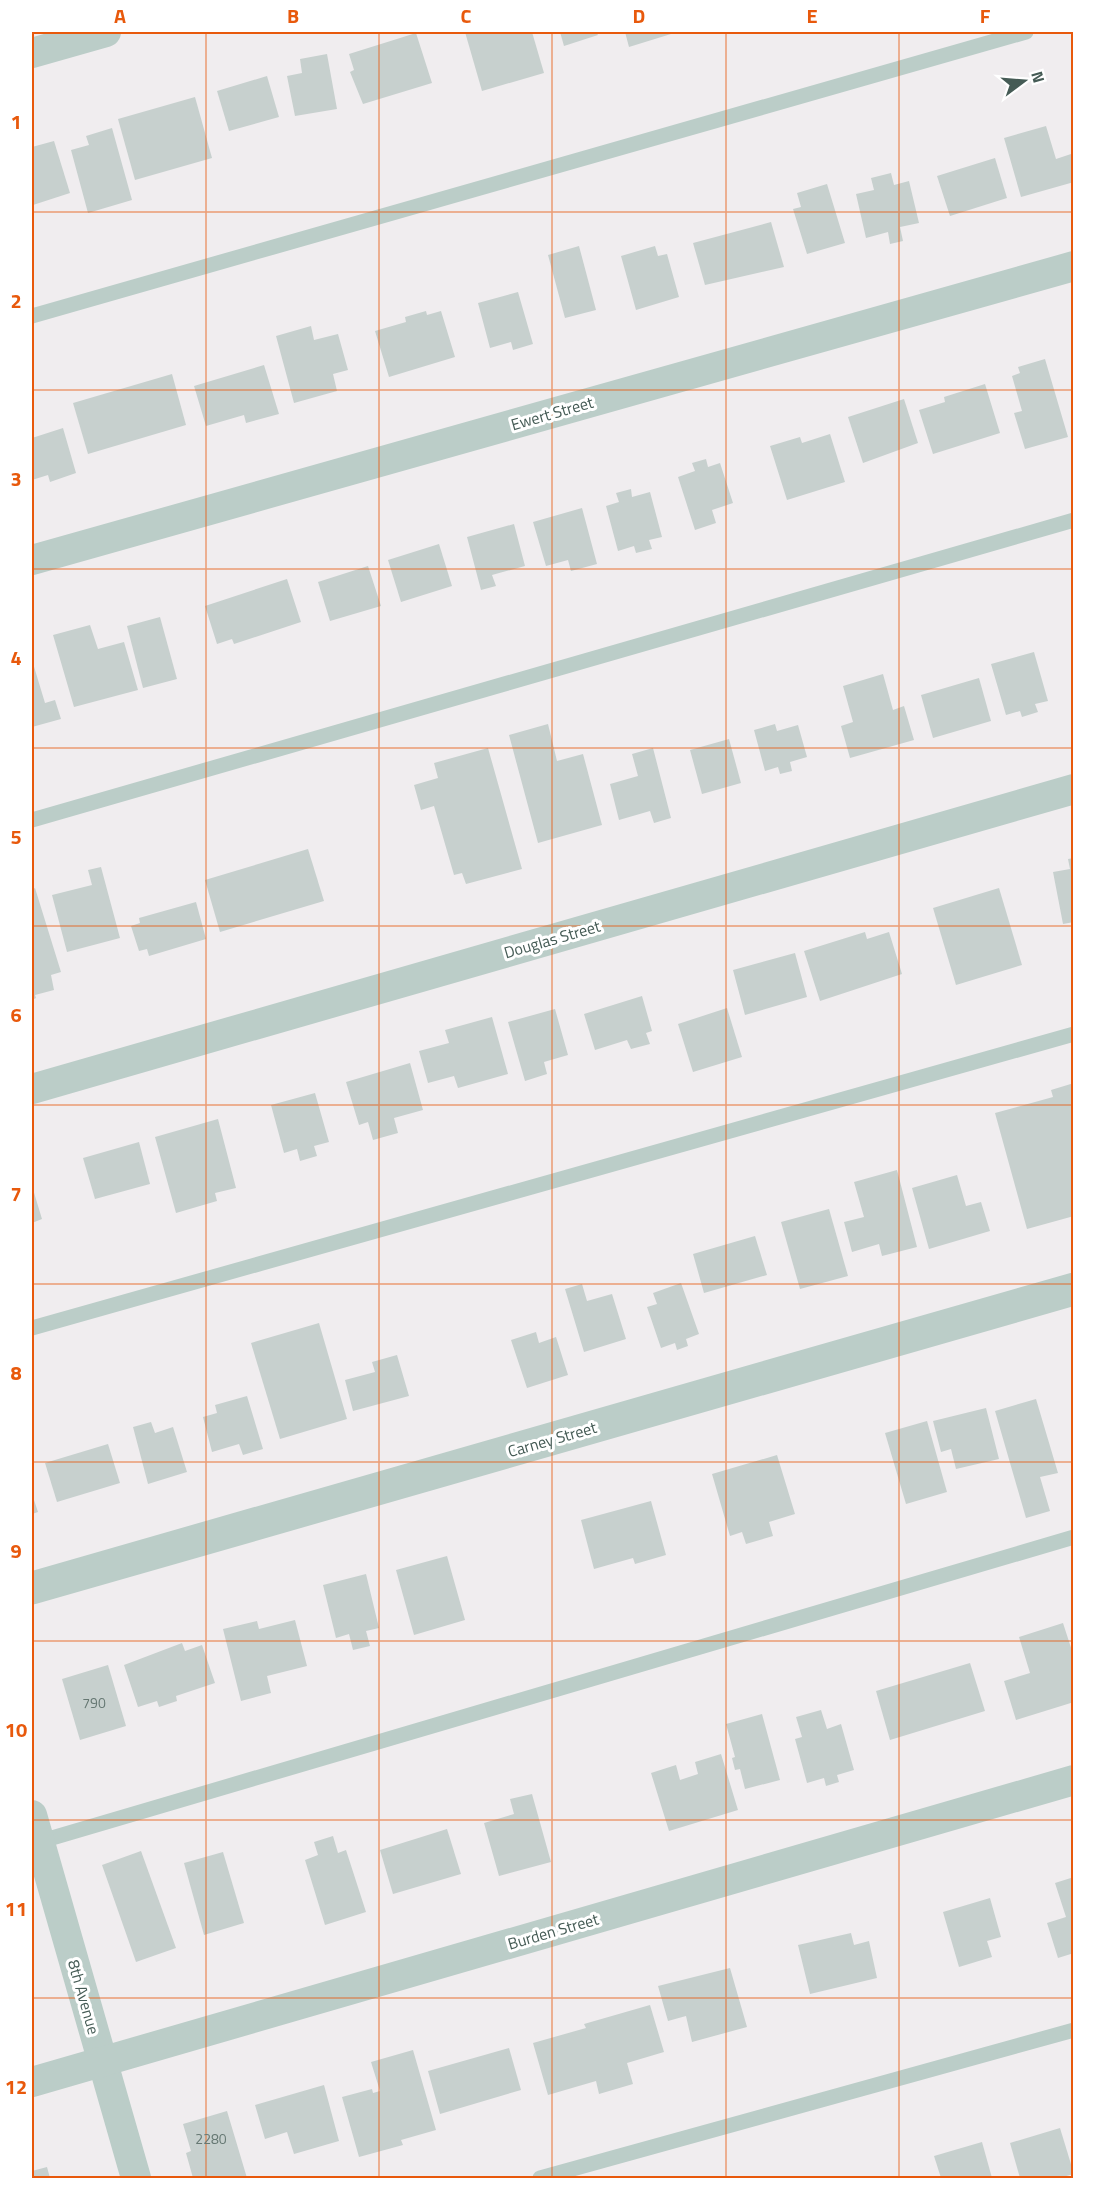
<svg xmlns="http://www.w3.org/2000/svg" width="1105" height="2210" font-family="'Titillium Web',sans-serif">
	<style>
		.building { fill: #c7d0ce }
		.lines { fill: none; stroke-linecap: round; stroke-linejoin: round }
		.service { stroke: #bbcdc8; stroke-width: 15 }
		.minor { stroke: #bbcdc8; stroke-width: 30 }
		.tertiary { stroke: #bbcdc8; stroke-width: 33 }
		.grid { fill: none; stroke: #e8590c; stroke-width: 1.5; stroke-opacity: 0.55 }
		.labels { text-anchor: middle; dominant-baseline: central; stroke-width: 6; stroke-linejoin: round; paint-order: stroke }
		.number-label { font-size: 14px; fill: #667873 }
		.street-label { font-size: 16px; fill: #455b55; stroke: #fff }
		.neatline { fill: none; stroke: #e8590c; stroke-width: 2 }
		.grid-label { font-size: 20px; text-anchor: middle; font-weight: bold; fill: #e8590c }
	</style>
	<rect width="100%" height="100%" fill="#f0edef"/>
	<!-- building -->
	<g class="building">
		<polygon points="465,32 532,32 544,73 482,91"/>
		<polygon points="560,32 596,32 598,35 564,46"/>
		<polygon points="625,32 670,32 671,34 629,47"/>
		<polygon points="416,33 432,83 363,104 350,72 354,70 349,54"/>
		<polygon points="327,54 337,109 295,116 287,76 302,73 300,59"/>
		<polygon points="267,76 279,117 229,131 217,91"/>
		<polygon points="195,97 212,158 135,180 118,119"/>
		<polygon points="1046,126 1056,159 1071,154 1074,182 1021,197 1004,138"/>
		<polygon points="112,128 132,200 88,213 71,150 89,145 86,136"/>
		<polygon points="54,141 70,193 33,205 32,147"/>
		<polygon points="995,158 1007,198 950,216 937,176"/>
		<polygon points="891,173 894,185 909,181 919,223 900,227 903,241 890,244 888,232 866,238 856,194 874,190 871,178"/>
		<polygon points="827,184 845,243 807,254 793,209 801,207 797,193"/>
		<polygon points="771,222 784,267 705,285 693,243"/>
		<polygon points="579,246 596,310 565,318 548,255"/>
		<polygon points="655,246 658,256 667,254 679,297 636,310 621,256"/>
		<polygon points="518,292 533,344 513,350 511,342 490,348 478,303"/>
		<polygon points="426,311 427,315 441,311 455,357 389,377 375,331 406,322 405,317"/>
		<polygon points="311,326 314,340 338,334 348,370 333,374 337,391 294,403 276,336"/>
		<polygon points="1045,359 1068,437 1025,449 1014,413 1022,411 1012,376 1020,373 1018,367"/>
		<polygon points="264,365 279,414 246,423 244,415 206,426 194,386"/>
		<polygon points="172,374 186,425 88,454 73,403"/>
		<polygon points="985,384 1000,433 933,454 919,410 945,402 944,397"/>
		<polygon points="904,399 918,443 863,463 848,417"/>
		<polygon points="63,428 76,473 50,482 48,475 32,480 32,438"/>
		<polygon points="830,434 845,482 787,500 770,446 800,437 802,443"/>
		<polygon points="706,459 708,467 720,463 733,503 712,510 716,523 695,530 678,477 695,471 692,463"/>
		<polygon points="631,489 632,497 650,492 662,537 649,540 652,549 636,553 634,546 618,551 606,506 619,502 616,493"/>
		<polygon points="582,508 597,564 571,571 568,560 546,566 533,522"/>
		<polygon points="514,524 525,566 492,575 496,586 481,590 467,537"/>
		<polygon points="439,544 452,586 401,602 388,560"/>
		<polygon points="368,566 381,606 330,621 318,582"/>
		<polygon points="287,579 301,622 234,644 232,639 217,644 205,606"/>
		<polygon points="160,617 177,679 143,688 127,626"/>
		<polygon points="90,625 98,649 124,642 138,690 74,707 53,635"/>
		<polygon points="1034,652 1048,701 1035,704 1038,712 1022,717 1020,711 1006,715 991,664"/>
		<polygon points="32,660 45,703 55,700 61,719 32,727"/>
		<polygon points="883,674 893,710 904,706 914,740 850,758 841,726 853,722 843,686"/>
		<polygon points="979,678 991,721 933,738 921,695"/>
		<polygon points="548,724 557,761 583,754 602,825 538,843 509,735"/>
		<polygon points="775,724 777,731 798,725 807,757 790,762 792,771 780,774 778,767 765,771 754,730"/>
		<polygon points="729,739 741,783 702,794 690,750"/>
		<polygon points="488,748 522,869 466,884 462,873 454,875 434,806 421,810 414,785 438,778 434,763"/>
		<polygon points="653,748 671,818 654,823 650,811 619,820 610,784 638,776 632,754"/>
		<polygon points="308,849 324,901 220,932 205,880"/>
		<polygon points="1074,858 1074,922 1063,924 1053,872 1070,869 1068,859"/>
		<polygon points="101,867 120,938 67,952 52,895 92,885 88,870"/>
		<polygon points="35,888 61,972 51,975 54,990 35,995 36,998 32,1000 32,890"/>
		<polygon points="999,888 1022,965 956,985 933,908"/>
		<polygon points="196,902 206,939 149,956 147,949 139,951 131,926 140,923 139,918"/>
		<polygon points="865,932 867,939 889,932 902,974 820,1001 804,951"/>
		<polygon points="795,953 807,997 745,1015 733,970"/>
		<polygon points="642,996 652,1031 646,1033 650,1044 631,1049 627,1040 595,1050 584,1014"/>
		<polygon points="727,1008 742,1057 693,1072 678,1024"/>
		<polygon points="555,1009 568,1055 544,1062 547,1074 525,1081 508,1022"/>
		<polygon points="492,1017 508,1074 458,1088 454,1076 428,1083 419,1051 449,1043 445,1030"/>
		<polygon points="410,1063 423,1110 394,1118 398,1133 373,1140 368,1122 359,1125 346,1082"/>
		<polygon points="1074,1083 1074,1216 1027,1229 995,1113 1053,1097 1051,1090"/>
		<polygon points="315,1093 329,1142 314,1146 317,1156 300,1161 297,1149 284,1153 271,1105"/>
		<polygon points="218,1119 236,1188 215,1193 217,1201 176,1213 155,1137"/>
		<polygon points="139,1142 150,1184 95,1199 83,1158"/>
		<polygon points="897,1170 917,1247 882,1256 879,1244 852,1252 844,1222 864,1217 854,1182"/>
		<polygon points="957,1175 966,1206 981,1202 990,1231 929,1249 912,1188"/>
		<polygon points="32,1186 42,1219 32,1223"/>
		<polygon points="829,1209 848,1276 800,1289 781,1222"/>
		<polygon points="755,1236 767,1275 704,1293 693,1254"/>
		<polygon points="681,1283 699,1334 686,1339 688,1346 677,1350 675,1343 661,1348 647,1307 657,1304 653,1293"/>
		<polygon points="582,1284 587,1301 612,1294 626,1339 584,1352 565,1289"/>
		<polygon points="319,1323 347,1419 280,1439 251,1343"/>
		<polygon points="536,1332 539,1343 556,1337 568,1375 527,1388 511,1340"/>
		<polygon points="397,1355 409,1396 353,1411 345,1380 375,1372 372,1362"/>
		<polygon points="247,1396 263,1449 243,1455 239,1444 212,1452 203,1417 217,1413 215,1405"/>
		<polygon points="1036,1399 1058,1473 1040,1477 1050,1511 1026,1518 995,1411"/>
		<polygon points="986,1408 999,1459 956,1469 951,1449 941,1452 933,1421"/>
		<polygon points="927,1421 947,1492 906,1504 885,1433"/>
		<polygon points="151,1422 155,1433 173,1427 187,1472 148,1484 133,1427"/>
		<polygon points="108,1444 120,1483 57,1502 45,1463"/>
		<polygon points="777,1455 795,1514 769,1522 773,1536 746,1544 742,1532 730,1536 712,1474"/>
		<polygon points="32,1494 38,1512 32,1514"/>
		<polygon points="651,1501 666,1555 635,1564 633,1558 594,1569 581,1520"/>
		<polygon points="447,1556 465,1620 414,1635 396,1570"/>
		<polygon points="366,1574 379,1628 366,1631 370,1646 353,1650 349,1634 336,1638 323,1585"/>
		<polygon points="295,1620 307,1666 267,1676 271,1693 241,1701 223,1629 257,1621 259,1629"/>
		<polygon points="1063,1623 1074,1657 1074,1702 1016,1720 1004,1681 1030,1673 1019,1637"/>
		<polygon points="182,1643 185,1651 202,1645 215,1683 176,1696 177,1701 159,1707 157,1701 138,1707 124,1665"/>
		<polygon points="970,1663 985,1711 890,1740 876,1691"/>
		<polygon points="108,1665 126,1726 80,1740 62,1679"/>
		<polygon points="821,1710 827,1729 841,1724 854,1770 837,1775 839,1782 826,1786 824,1778 807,1783 795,1739 802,1737 796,1717"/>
		<polygon points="762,1714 780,1780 745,1789 740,1769 735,1770 732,1758 735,1757 726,1724"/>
		<polygon points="721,1754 738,1810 669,1831 651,1773 676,1765 680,1780 698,1774 695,1762"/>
		<polygon points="532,1794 551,1862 499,1876 484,1823 514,1814 510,1799"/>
		<polygon points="447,1829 461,1874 393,1894 380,1850"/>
		<polygon points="333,1836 338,1853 346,1850 366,1912 325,1925 305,1860 318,1855 314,1842"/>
		<polygon points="141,1851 176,1948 136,1962 102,1865"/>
		<polygon points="223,1852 244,1923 204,1935 184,1863"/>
		<polygon points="1074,1877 1074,1953 1058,1958 1047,1923 1066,1917 1055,1883"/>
		<polygon points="990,1898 1001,1937 987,1941 992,1957 959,1967 943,1912"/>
		<polygon points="851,1933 854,1945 869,1941 877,1978 810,1994 798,1945"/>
		<polygon points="730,1968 747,2027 692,2042 686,2016 668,2021 658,1986"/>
		<polygon points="650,2005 664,2052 627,2063 633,2084 599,2094 596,2081 548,2095 533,2043 586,2028 584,2024"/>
		<polygon points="509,2048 521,2090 440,2114 428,2071"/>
		<polygon points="413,2050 436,2130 401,2140 403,2145 359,2157 342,2097 372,2089 373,2093 380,2091 371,2062"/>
		<polygon points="324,2085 339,2141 294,2154 287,2132 265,2139 255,2105"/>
		<polygon points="227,2111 247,2178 193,2178 186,2153 191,2151 183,2124"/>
		<polygon points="1060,2128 1074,2174 1059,2178 1020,2178 1010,2143"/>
		<polygon points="982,2142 992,2178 941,2178 934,2156"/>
		<polygon points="47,2167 50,2178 32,2178 32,2171"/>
	</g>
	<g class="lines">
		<!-- service -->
		<g class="service">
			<polyline points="32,316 1026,32"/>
			<polyline points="32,820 1074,520"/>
			<polyline points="32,1328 1074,1034"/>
			<polyline points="35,1843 1074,1537"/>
			<polyline points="540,2178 1074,2030"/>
		</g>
		<!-- minor -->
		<g class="minor">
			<polyline points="32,53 106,32"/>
			<polyline points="32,560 1074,266"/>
			<polyline points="32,1089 1074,789"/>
			<polyline points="32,1815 136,2178"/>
			<polyline points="32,2082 1074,1780"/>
		</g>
		<!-- tertiary -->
		<polyline class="tertiary" points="32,1588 1074,1289"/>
	</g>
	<!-- grid -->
	<path class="grid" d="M206 32V2178M379 32V2178M552 32V2178M726 32V2178M899 32V2178M32 212H1074M32 390H1074M32 569H1074M32 748H1074M32 926H1074M32 1105H1074M32 1284H1074M32 1462H1074M32 1641H1074M32 1820H1074M32 1998H1074"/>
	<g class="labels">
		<!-- number labels -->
		<g class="number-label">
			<text x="94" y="1702">790</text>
			<text x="211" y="2138">2280</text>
		</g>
		<!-- street labels -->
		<g class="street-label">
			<text transform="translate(552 413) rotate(-16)">Ewert Street</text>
			<text transform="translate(552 939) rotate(-16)">Douglas Street</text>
			<text transform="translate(552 1439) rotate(-16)">Carney Street</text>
			<text transform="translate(553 1931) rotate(-16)">Burden Street</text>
			<text transform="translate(84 1997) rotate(74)">8th Avenue</text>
		</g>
	</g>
	<!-- border -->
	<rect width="1105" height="2210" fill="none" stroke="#ffffff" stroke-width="66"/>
	<!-- north arrow -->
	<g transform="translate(1024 81) rotate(74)" stroke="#ffffff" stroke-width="4.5" paint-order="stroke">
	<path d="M0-4.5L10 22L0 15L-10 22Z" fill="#455b55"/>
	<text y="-9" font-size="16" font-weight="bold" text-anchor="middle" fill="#455b55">N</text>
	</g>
	<rect x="33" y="33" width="1039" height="2144" class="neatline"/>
	<g class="grid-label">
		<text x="120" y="23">A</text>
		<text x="293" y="23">B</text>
		<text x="466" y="23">C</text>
		<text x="639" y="23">D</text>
		<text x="812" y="23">E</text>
		<text x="985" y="23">F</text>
		<text x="16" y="129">1</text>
		<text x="16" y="308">2</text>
		<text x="16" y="486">3</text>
		<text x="16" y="665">4</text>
		<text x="16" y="844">5</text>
		<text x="16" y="1022">6</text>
		<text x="16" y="1201">7</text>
		<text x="16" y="1380">8</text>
		<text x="16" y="1558">9</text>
		<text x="16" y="1737">10</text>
		<text x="16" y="1916">11</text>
		<text x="16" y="2094">12</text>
	</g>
</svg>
